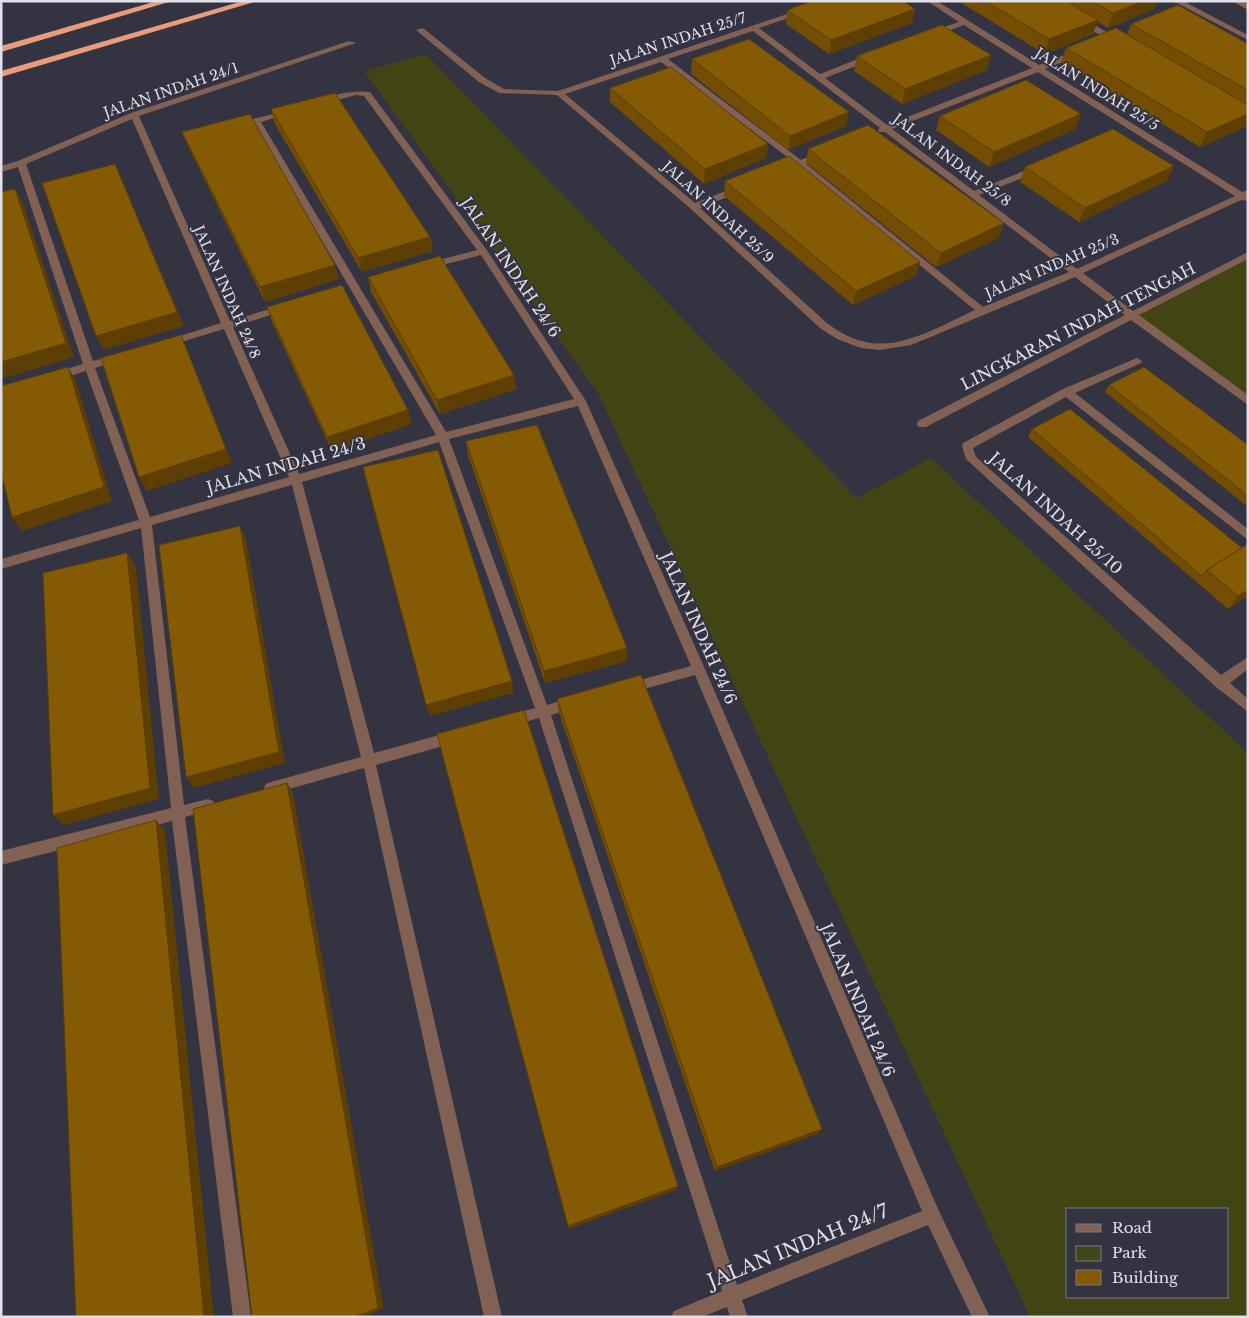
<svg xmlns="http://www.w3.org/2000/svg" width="1249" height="1318" font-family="'Libre Baskerville',serif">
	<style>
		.green { fill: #434414; fill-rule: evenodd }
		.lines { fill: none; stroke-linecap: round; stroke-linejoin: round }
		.minor { fill: #816154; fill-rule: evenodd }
		.highway { fill: #e99b7a; fill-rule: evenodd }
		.wall { fill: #724d03 }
		.shaded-wall { fill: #5d3f03 }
		.building { fill: #855a04; stroke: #5d3f03 }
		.labels { text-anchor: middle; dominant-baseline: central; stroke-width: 4; stroke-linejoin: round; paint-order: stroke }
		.far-street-label { font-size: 14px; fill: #e0e0ea; stroke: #343342 }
		.street-label { font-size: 16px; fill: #e0e0ea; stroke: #343342 }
		.near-street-label { font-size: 19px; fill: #e0e0ea; stroke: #343342 }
	</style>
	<rect width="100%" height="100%" fill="#343342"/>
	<!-- green -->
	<g class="green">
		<path d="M426 54 857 498 931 458 1248 753V1317H1030L598 393 364 71ZM1068 1209H1228V1297H1068Z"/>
		<polygon points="1248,255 1248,401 1132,316"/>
	</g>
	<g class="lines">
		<!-- minor -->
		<g class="minor">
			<path d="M826 1H838L759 28 820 74 868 55H874V59L825 78 887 125 1032 68 964 25 935 36H929V32L959 22 927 1H937L1039 65 1075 51H1081V55L1045 69 1242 192 1248 190V201L1241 200 1083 273 1133 311 1248 252V259L1139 315 1248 395V405L1131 320 926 427H918L917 424 918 421 1125 315 1075 277 911 345 880 350 861 348 837 339 820 328 691 209 557 95 499 93 479 82 416 30 423 28 485 78 504 89 558 91ZM753 31 880 128 878 130 879 132H885L1069 272 983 307 806 164 825 156V152H819L801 160 668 59ZM661 62 794 162 780 168V172H786L799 167 975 310C942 325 899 352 862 341 849 338 838 331 828 324L700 208 742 191V187H736L695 203 565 94ZM1038 72 1235 196 1077 269 979 195 1040 171V167H1034L974 191 892 129Z"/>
			<polygon points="1173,1 1183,1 1248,35 1248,40"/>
			<polygon points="1232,1 1242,1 1248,5 1248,10"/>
			<polygon points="1077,18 1083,18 1121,41 1114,43 1077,22"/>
			<path d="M349 41 356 43 139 116 230 321 283 305 288 308 286 310 233 327 299 474 436 435 252 121 253 119 289 110 293 112 261 122 446 432 574 399 481 255 427 269 424 268V264L477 250 364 96 356 95 322 104 318 102C329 94 357 90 370 92L486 249 586 401 705 669 938 1209 990 1317H972L928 1225 742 1300 748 1317H730L727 1307 702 1317H671L674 1311 722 1291 539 718 511 726 506 724 505 720 506 716 535 708 439 442 302 482 374 753 454 731 459 733 461 737 459 741 454 743 376 765 502 1317H484L364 768 271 794 266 792 264 788 266 784 271 782 361 757 292 485 152 525 184 805 208 799 213 801 215 805 213 809 185 817 251 1317H233L172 821 1 865V851L171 808 141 528 1 569V559L139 520 86 371 56 380 51 376 52 373 83 364 18 167 1 172V166L18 161 131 113ZM132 119 221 323 164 341 163 343 168 346 224 329 289 477 150 517 95 368 122 359 123 357 118 354 93 361 26 164ZM578 406 691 666 629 683 625 684 623 688 625 692 629 693 695 675 922 1211 737 1285 551 715 579 707 580 703 579 699 574 697 547 705 449 439Z"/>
			<polygon points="1137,358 1142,361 1141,363 1075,393 1248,529 1248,540 1066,397 973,448 976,457 1221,675 1248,657 1248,669 1230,683 1248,699 1248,712 1216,687 966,459 962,446 963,443 1063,389"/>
		</g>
		<!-- highway -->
		<g class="highway">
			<polygon points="157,1 172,1 1,52 1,46"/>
			<polygon points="243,1 258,1 1,77 1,71"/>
		</g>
	</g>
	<!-- wall -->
	<g class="wall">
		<polygon points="958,1 1157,1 1154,9 1108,28 1097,21 1093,34 1045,54"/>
		<polygon points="915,9 912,23 829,54 786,24 787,10"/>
		<polygon points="1131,24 1248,44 1248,126 1200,147 1061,62 1066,48 1127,34"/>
		<polygon points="991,55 987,70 902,104 854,71 857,56"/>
		<polygon points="692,59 846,126 788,150 691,74"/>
		<polygon points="610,88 768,144 766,158 704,184 610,102"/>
		<polygon points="271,109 430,237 433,251 362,272 275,124"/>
		<polygon points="940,116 1076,129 989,167 936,130"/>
		<polygon points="182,132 339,279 265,302 188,146"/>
		<polygon points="808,149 1004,223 999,238 936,267 806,163"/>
		<polygon points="1174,166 1167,181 1079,222 1020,182 1025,167"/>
		<polygon points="725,181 920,262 916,276 853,305 724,196"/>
		<polygon points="368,277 514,375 516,389 440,414 371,292"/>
		<polygon points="267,307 412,424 332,451 272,322"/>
		<polygon points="1109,385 1248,445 1248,507 1105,392"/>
		<polygon points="1032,429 1242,548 1248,544 1248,596 1228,609 1028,437"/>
		<polygon points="466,441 627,661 545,683 468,455"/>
		<polygon points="557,699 822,1129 817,1134 715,1171 558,710"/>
	</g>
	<!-- shaded-wall -->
	<g class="shaded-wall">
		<polygon points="1143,1 1157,1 1154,9 1108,28 1113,13"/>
		<polygon points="915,9 912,23 829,54 831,40"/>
		<polygon points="1098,20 1093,34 1045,54 1049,39"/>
		<polygon points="991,55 987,70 902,104 905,89"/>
		<polygon points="849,112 846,126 788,150 790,136"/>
		<polygon points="1081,114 1076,129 989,167 994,152"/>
		<polygon points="1248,114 1248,126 1200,147 1207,132"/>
		<polygon points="768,144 766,158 704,184 705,169"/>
		<polygon points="1174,166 1167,181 1079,222 1085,208"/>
		<polygon points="121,179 184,326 104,350 96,336"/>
		<polygon points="15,189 23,203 74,357 1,379 1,362"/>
		<polygon points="1004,223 999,238 936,267 941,253"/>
		<polygon points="430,237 433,251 362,272 358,258"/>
		<polygon points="920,262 916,276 853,305 856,291"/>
		<polygon points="335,265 339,279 265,302 260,287"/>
		<polygon points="181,335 232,463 147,491 139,477"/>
		<polygon points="68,367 76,381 112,501 22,531 12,517"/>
		<polygon points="514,375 516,389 440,414 437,400"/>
		<polygon points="408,410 412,424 332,451 327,437"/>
		<polygon points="240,526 246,539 285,763 194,788 186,777"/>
		<polygon points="127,553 136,567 159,799 64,825 53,815"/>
		<polygon points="1248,590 1248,596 1228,609 1238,596"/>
		<polygon points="627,648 627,661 545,683 544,671"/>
		<polygon points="512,681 514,693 430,716 426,705"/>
		<polygon points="287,783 293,793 384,1309 362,1317 354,1317"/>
		<polygon points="156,820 165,831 214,1317 204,1317"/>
		<polygon points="822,1129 817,1134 715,1171 717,1167"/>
		<polygon points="678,1186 676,1190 569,1229 568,1226"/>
	</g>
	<!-- building -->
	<g class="building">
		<polygon points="812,1 903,1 915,9 831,40 787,10"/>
		<polygon points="985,1 1066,1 1098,20 1049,39"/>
		<polygon points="1092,1 1143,1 1113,13"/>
		<polygon points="1178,5 1248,44 1248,90 1131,24"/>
		<polygon points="942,25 991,55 905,89 857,56"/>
		<polygon points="1116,28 1248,105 1248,114 1207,132 1066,48"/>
		<polygon points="749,39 849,112 790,136 692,59"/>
		<polygon points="671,67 768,144 705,169 610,88"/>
		<polygon points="1026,80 1081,114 994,152 940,116"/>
		<polygon points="335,93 430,237 358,258 271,109"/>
		<polygon points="250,114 335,265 260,287 182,132"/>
		<polygon points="868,125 1004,223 941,253 808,149"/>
		<polygon points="1113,129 1174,166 1085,208 1025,167"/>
		<polygon points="789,156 920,262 856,291 725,181"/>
		<polygon points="115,164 177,312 96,336 42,183"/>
		<polygon points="15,189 66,343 1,362 1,192"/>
		<polygon points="440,256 514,375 437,400 368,277"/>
		<polygon points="342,285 408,410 327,437 267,307"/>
		<polygon points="181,335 226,449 139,477 101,358"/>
		<polygon points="68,367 104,487 12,517 1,472 1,386"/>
		<polygon points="1144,367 1248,445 1248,496 1109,385"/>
		<polygon points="1070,409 1242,548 1207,570 1202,576 1032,429"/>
		<polygon points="537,425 627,648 544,671 466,441"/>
		<polygon points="438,450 512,681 426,705 363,467"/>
		<polygon points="240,526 279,752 186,777 159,545"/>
		<polygon points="1248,544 1248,590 1238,596 1207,570"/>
		<polygon points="127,553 150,788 53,815 43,573"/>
		<polygon points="641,675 822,1129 717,1167 557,699"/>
		<polygon points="524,710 678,1186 568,1226 437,734"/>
		<polygon points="287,783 378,1308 354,1317 252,1317 193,809"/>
		<polygon points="156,820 204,1317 76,1317 57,848"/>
	</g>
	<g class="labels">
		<!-- far-street labels -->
		<g class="far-street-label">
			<text transform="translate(678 39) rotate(-18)">JALAN INDAH 25/7</text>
			<text transform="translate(1097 89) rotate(32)">JALAN INDAH 25/5</text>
			<text transform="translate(171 90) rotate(-19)">JALAN INDAH 24/1</text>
			<text transform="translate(952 160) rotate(37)">JALAN INDAH 25/8</text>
			<text transform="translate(718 212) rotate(42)">JALAN INDAH 25/9</text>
			<text transform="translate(1052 266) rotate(-23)">JALAN INDAH 25/3</text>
			<text transform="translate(227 292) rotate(66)">JALAN INDAH 24/8</text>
		</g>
		<!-- street labels -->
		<g class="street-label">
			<text transform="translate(511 267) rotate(56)">JALAN INDAH 24/6</text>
			<text transform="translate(1078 326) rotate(-27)">LINGKARAN INDAH TENGAH</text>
			<text transform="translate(286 465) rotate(-16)">JALAN INDAH 24/3</text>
			<text transform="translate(1056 513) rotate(42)">JALAN INDAH 25/10</text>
			<text transform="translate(699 628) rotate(66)">JALAN INDAH 24/6</text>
			<text transform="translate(858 1000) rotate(67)">JALAN INDAH 24/6</text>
		</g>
		<!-- near-street labels -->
		<g class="near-street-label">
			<text transform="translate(798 1246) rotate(-22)">JALAN INDAH 24/7</text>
		</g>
	</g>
	<!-- border -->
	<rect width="1249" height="1318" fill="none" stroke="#e0e0ea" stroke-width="5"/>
	<!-- legend -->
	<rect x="1066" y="1208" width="162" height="90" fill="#343342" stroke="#797885"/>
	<rect x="1076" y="1224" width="25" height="8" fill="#816154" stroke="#797885"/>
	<text x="1112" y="1233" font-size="15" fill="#e0e0ea">Road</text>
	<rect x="1076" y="1246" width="25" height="15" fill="#434414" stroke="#797885"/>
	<text x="1112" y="1258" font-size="15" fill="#e0e0ea">Park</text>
	<rect x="1076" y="1270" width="25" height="15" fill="#855a04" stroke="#797885"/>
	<text x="1112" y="1283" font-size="15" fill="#e0e0ea">Building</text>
</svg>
